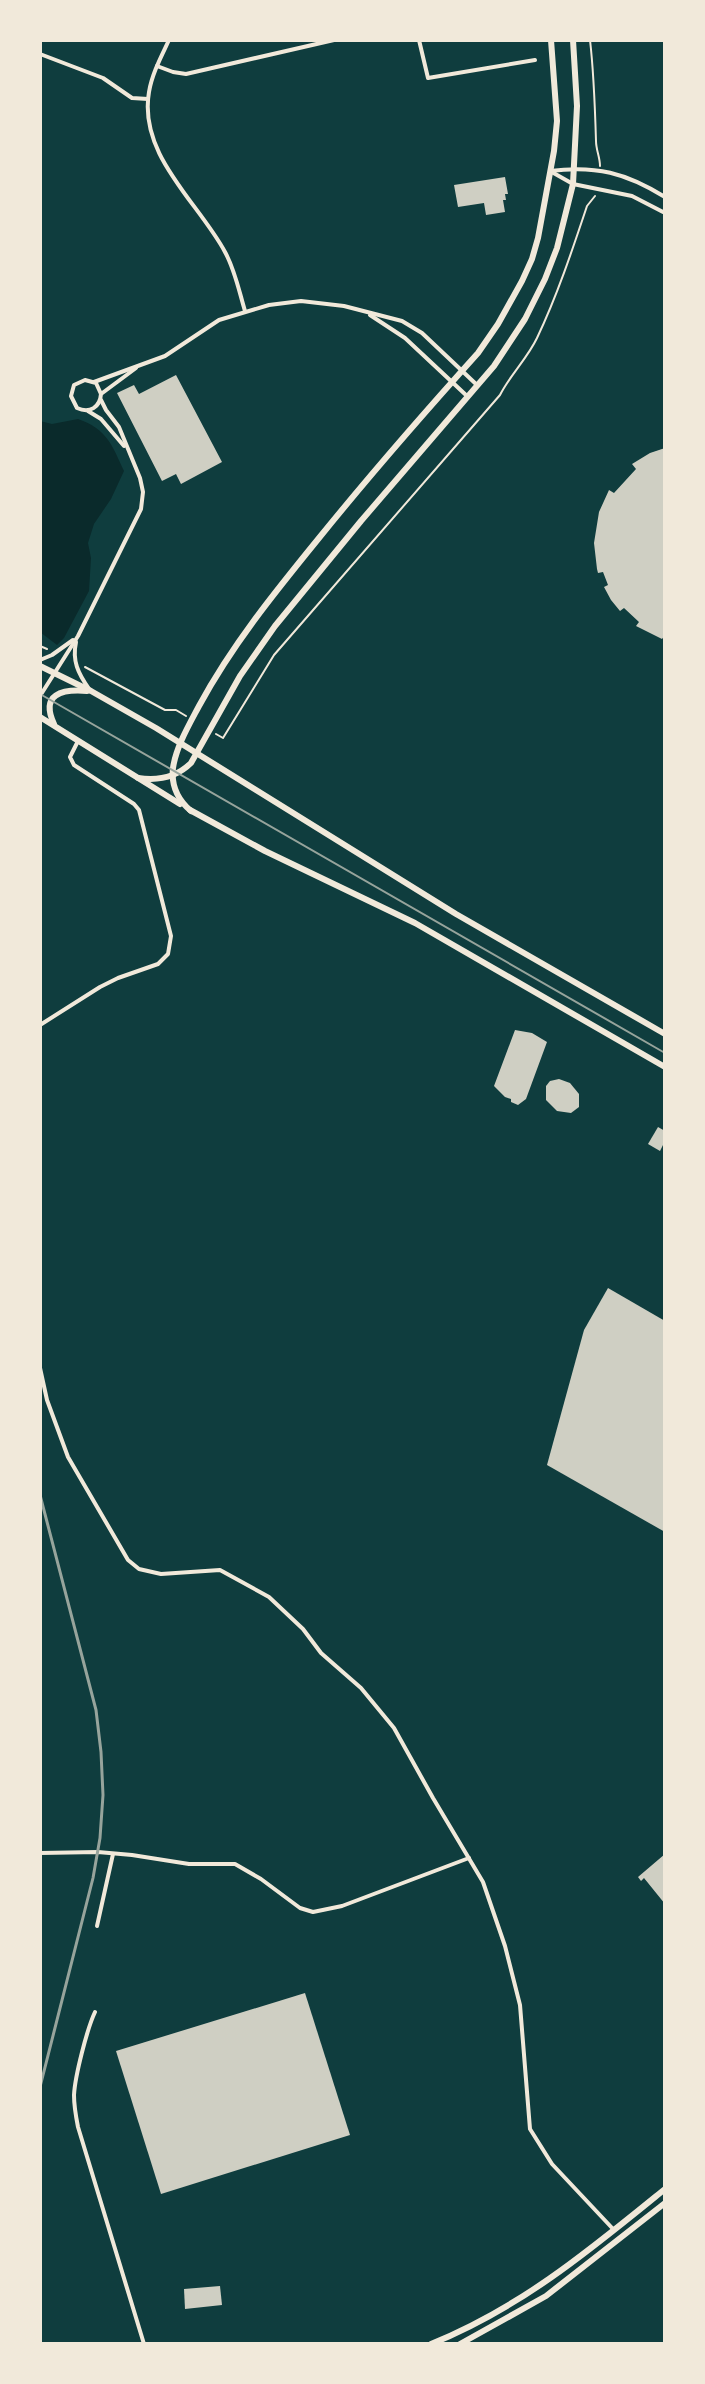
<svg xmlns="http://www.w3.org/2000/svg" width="705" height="2384" font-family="Poppins,sans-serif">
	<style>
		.water { fill: #0a2a2b }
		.building { fill: #cfcfc3 }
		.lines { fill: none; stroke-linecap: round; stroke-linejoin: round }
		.path { stroke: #f1e9da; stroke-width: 2 }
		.minor { stroke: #f1e9da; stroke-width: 4 }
		.secondary { stroke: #f1e9da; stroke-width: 6 }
		.tram { stroke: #97a49c; stroke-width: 2 }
		.rail { stroke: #97a49c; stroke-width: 3 }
	</style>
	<rect width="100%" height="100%" fill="#0f3d3e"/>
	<!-- water -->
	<path class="water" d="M78 419C107 429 112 445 124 471L111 499 94 524 88 543 91 558 89 591 64 638 57 645 40 632V421L52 424Z"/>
	<!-- building -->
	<g class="building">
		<polygon points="505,177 508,194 505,194 506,200 503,200 505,212 486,215 484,203 458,207 454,185"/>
		<polygon points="176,375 222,462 181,484 176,474 162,481 117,393 134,385 139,394"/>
		<polygon points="665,448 665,635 662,639 636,626 639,622 624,608 620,611 611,600 604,587 608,585 603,572 598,573 597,569 594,543 599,512 609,490 614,493 636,469 632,464 650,453"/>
		<polygon points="515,1030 532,1033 547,1042 526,1099 518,1105 511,1102 511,1099 505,1097 494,1086"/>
		<polygon points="559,1079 570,1083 579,1094 579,1107 571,1113 557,1111 546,1100 546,1086 550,1081"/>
		<polygon points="658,1127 665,1131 665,1141 660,1151 648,1144"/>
		<polygon points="608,1288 665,1321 665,1532 547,1465 584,1330"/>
		<polygon points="665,1854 665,1904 644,1878 641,1881 638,1877"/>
		<polygon points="305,1993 350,2135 161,2194 116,2051"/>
		<polygon points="220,2286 222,2305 185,2309 184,2289"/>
	</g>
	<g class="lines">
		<!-- path -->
		<g class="path">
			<path d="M590 40C594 74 595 107 596 141 596 150 600 157 600 166"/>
			<polyline points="40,646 47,649"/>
			<polyline points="85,667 165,710 176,710 186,716"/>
			<path d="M216 734 223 738 274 655 500 395C510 375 527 359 537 338 557 296 572 251 587 206L595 196"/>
		</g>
		<!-- minor -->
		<g class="minor">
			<path d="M169 40C161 57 152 74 149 92 138 155 199 203 225 252 235 270 239 291 245 311"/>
			<polyline points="419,40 428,78 535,60"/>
			<polyline points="40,54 103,78 132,98 148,99"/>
			<polyline points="157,66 173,72 186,74 334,40"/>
			<polyline points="550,171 573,184 632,196 665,213"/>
			<path d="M550 171C596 165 626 173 665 197"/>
			<polyline points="370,315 405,338 467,396"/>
			<polyline points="94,382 165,356 219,320 269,305 301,301 344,306 402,321 422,333 477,385"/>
			<path d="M101 394 96 383 85 380 74 385 71 396 77 408C90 414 100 407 101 394L136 368"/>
			<polyline points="88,411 101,419 124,446"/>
			<path d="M76 642C72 661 78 673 89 689"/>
			<polyline points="40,660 52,655 73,640"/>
			<polyline points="40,696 78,636 141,509 143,492 140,478 119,427 106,410 101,400"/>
			<polyline points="40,1025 100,987 118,978 158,964 168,954 171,936 139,810 134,804 74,765 70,757 78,741"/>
			<polyline points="40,1368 47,1400 68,1457 128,1560 139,1569 161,1574 220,1570 269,1597 303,1629 321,1653 361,1688 394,1728 433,1798 483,1882 505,1946 520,2005 530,2129 552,2164 614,2230"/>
			<polyline points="40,1853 98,1852 132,1855 189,1864 235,1864 261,1879 300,1908 313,1912 342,1906 469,1858"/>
			<polyline points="97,1926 113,1854"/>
			<path d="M95 2012C87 2029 75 2076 74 2095 74 2106 76 2117 78 2127L144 2344"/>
		</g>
		<!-- secondary -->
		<g class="secondary">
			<polyline points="40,666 91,691 156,728 456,914 665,1034"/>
			<polyline points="40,717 180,804"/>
			<path d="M54 724C40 694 62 689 87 691"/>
			<path d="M138 778C158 781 176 778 191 763L240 676 275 626 361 521 494 366 525 319 545 279 557 248 573 184 577 106 573 40"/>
			<polyline points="190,810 265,851 415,923 665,1067"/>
			<path d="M191 811C178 800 171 786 173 768 176 747 189 725 199 706 232 645 275 592 319 538 370 475 424 413 478 353L498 324 522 281 532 259 538 238 554 151 557 121 551 40"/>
			<path d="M431 2344C522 2307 590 2250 665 2189"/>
			<polyline points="460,2344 546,2296 665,2203"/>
		</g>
		<!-- tram -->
		<polyline class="tram" points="40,694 665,1053"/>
		<!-- rail -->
		<polyline class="rail" points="40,1495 96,1710 101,1752 103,1795 100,1838 93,1878 40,2087"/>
	</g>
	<!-- border -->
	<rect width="705" height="2384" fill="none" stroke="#f1e9da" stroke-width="84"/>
</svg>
